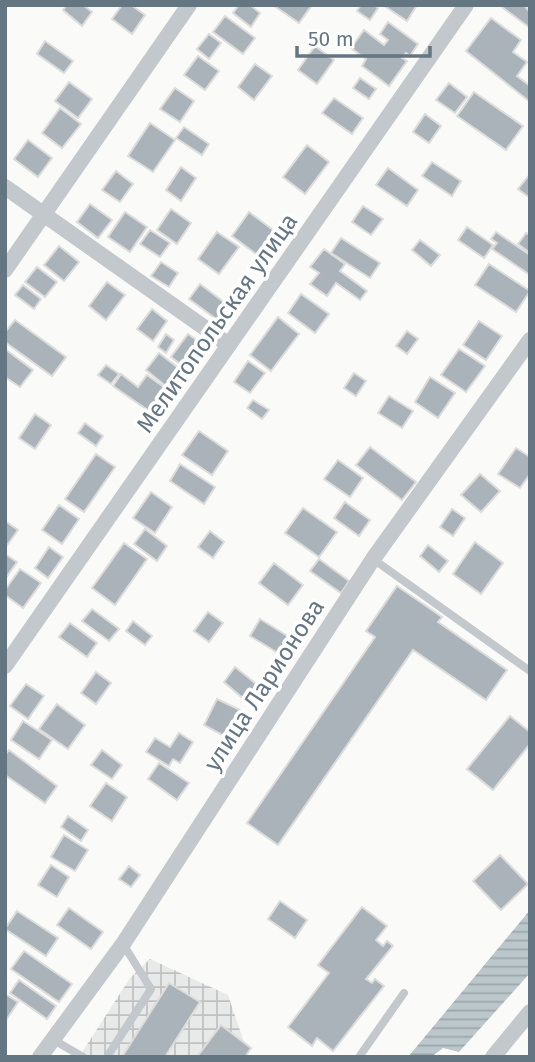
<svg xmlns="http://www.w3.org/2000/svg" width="535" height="1062" font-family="'Fira Sans',sans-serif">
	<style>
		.industrial { fill: url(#industrial-grid) }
		.water { fill: url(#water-rules) }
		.building { fill: #aab3b9; stroke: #dcdcda; stroke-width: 2 }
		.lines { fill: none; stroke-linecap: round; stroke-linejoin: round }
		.lane { stroke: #c3c8cc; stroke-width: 8 }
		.street { stroke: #c3c8cc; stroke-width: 16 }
		.labels { text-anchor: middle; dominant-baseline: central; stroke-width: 7; stroke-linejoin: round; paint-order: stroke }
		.street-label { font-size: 24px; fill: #657683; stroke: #fff }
	</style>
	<defs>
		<pattern id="industrial-grid" width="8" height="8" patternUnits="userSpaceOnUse" patternTransform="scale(1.75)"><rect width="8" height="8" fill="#e8e9e9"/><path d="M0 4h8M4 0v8" fill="none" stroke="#c0c1c2"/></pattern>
		<pattern id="water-rules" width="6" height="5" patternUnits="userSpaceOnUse" patternTransform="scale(1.75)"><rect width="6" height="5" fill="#bbc7cb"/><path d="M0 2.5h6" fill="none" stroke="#9ca6aa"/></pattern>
	</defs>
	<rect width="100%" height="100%" fill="#fafaf8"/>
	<!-- industrial -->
	<polygon class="industrial" points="150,959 228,995 249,1057 79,1057 130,978"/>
	<!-- water -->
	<polygon class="water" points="530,910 530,973 459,1052 443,1048 431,1057 408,1057"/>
	<!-- building -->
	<g class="building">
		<polygon points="67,5 83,5 92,12 82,26 63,10"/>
		<polygon points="122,5 131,5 145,15 132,34 112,19"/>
		<polygon points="239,5 250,5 260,13 251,27 233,13"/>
		<polygon points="273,5 312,5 299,23"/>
		<polygon points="361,5 374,5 378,8 370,20 357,11"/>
		<polygon points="383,5 417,5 407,21"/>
		<polygon points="503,5 524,5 530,12 530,28 502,7"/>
		<polygon points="225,16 255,38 243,54 213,32"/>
		<polygon points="491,18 521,40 513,52 527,62 517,76 530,86 530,102 466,51"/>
		<polygon points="388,22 418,44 410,56 406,53 402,58 407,61 389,86 362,66 366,59 351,48 364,30 384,45 388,40 380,34"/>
		<polygon points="209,34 221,43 209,59 197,49"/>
		<polygon points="45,41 73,61 64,73 37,54"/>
		<polygon points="315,46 334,60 317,84 298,70"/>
		<polygon points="198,56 219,71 205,90 184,75"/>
		<polygon points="255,64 272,76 254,100 238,87"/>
		<polygon points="360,78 376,89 369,99 353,88"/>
		<polygon points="69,82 92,99 78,118 55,101"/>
		<polygon points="449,83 467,97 455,113 436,100"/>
		<polygon points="175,88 194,101 180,122 160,109"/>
		<polygon points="474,92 523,126 506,150 457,116"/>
		<polygon points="334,98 363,118 352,134 322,113"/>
		<polygon points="60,108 81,124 62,148 42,133"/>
		<polygon points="425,114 441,126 429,143 413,132"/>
		<polygon points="150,123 175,140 153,172 128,156"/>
		<polygon points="184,127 209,144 202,155 176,138"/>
		<polygon points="28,140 52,158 38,177 14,159"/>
		<polygon points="307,145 329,162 305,194 283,177"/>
		<polygon points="432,162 461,181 452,196 422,176"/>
		<polygon points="181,167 196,178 181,201 166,190"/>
		<polygon points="388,168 418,190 407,206 376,185"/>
		<polygon points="116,171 133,184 120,202 102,190"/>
		<polygon points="530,174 530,198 518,189"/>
		<polygon points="90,204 112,220 98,238 77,222"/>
		<polygon points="363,206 383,219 371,235 352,222"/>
		<polygon points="171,209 191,223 177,244 157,230"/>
		<polygon points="125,212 147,227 130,252 108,237"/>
		<polygon points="249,212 285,239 268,263 232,236"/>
		<polygon points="467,227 493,245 484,258 458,240"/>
		<polygon points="150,230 170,243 160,257 140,244"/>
		<polygon points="217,232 239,247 219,274 198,259"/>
		<polygon points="496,232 530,255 530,275 492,249 497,243 491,239"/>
		<polygon points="526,233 530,235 530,253 518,244"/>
		<polygon points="341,238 380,263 370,278 331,253"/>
		<polygon points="420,240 440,255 431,266 412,250"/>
		<polygon points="59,246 79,262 64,281 44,265"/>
		<polygon points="324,249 345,264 340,271 367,291 360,300 336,283 327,296 310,284 319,273 310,267"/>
		<polygon points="161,262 178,273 169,287 151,276"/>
		<polygon points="489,264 530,291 516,312 475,285"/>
		<polygon points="37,267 57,282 45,297 25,282"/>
		<polygon points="107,282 125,295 106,320 89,306"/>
		<polygon points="200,284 229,306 219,321 189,299"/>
		<polygon points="23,285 41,299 34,309 15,295"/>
		<polygon points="301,294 329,314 315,333 288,313"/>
		<polygon points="152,309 167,321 153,341 137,329"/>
		<polygon points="278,317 299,334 271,371 250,355"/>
		<polygon points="15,320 66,357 52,376 5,342 5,332"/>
		<polygon points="479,321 502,336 486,360 463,345"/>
		<polygon points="407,331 418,339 407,354 396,346"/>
		<polygon points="166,334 174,340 166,353 158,347"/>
		<polygon points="188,334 202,344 186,368 171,357"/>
		<polygon points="5,349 33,370 20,387 5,377"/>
		<polygon points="459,349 485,366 466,392 441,375"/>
		<polygon points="159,353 186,374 172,391 146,370"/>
		<polygon points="248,361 265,373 250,393 234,382"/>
		<polygon points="106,365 119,374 111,384 98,375"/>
		<polygon points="354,373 366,381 356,396 344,388"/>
		<polygon points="121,374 138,387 147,375 168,390 152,413 113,386"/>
		<polygon points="430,377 455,393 438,418 415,402"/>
		<polygon points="389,396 413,411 402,428 378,413"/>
		<polygon points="253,400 269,410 262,419 247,408"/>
		<polygon points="35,414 51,425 35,449 19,438"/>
		<polygon points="85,423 103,436 96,446 78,433"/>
		<polygon points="199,431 228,451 212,475 182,455"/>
		<polygon points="370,447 416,482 402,500 356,465"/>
		<polygon points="516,448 530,457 530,474 520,488 498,474"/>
		<polygon points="96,454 115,467 84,512 65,499"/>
		<polygon points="338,460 363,478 350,497 324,479"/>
		<polygon points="180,464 215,487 204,504 170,481"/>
		<polygon points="480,474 500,491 481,512 461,495"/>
		<polygon points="151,492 172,507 155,533 133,518"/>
		<polygon points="345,502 370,520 359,536 334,518"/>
		<polygon points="59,505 79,519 62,544 42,530"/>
		<polygon points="303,508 337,532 319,557 285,533"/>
		<polygon points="452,509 465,518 453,536 440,527"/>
		<polygon points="5,521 18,530 5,548"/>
		<polygon points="145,529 167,546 157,561 134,544"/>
		<polygon points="210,531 224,542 213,558 198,547"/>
		<polygon points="475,542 503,563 481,594 453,574"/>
		<polygon points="124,543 147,559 115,605 92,588"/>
		<polygon points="428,545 448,561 439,572 420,556"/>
		<polygon points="49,547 63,557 48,578 35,568"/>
		<polygon points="5,554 17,562 5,579"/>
		<polygon points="319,559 349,581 341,593 310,571"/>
		<polygon points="274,563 303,585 288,605 259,583"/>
		<polygon points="20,569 41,583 23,608 5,595 5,590"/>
		<polygon points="397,586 442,617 438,622 507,670 486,700 413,650 278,845 247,823 375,637 366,631"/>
		<polygon points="92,609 119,629 109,641 82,621"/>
		<polygon points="208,612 223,623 209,642 194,631"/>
		<polygon points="260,619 289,637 278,653 250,636"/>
		<polygon points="133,621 152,636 145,645 126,631"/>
		<polygon points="70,623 97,643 87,657 59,637"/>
		<polygon points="235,667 265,691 253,707 224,682"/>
		<polygon points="96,672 111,683 96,704 81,693"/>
		<polygon points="26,684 44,696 28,719 10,706"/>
		<polygon points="217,699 240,710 226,737 204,725"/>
		<polygon points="57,704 85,725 68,749 39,729"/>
		<polygon points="510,716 530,732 530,744 493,790 467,769"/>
		<polygon points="23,721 52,740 39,759 11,740"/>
		<polygon points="179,733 193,742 180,763 173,759 169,766 146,752 155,738 170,747"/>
		<polygon points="9,750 57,786 45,803 5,775 5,755"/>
		<polygon points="102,750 122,765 112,779 91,765"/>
		<polygon points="159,763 189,783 177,800 148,779"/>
		<polygon points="106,783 127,797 112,821 90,806"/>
		<polygon points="68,816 88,830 81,841 61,827"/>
		<polygon points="64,835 88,850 75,871 51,857"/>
		<polygon points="500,855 528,884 501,910 473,881"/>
		<polygon points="51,865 69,877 57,897 38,885"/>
		<polygon points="129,866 140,875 131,887 119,879"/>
		<polygon points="280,901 307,920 295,938 268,919"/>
		<polygon points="362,907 387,926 376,940 383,946 387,941 393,946 366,979 372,983 375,979 384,986 333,1051 317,1038 312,1046 288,1027 329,973 318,965"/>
		<polygon points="69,908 103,932 91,949 57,925"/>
		<polygon points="17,911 58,938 46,956 5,929"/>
		<polygon points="24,951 72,984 59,1002 11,969"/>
		<polygon points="19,980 56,1006 47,1019 10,993"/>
		<polygon points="169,983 200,1002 165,1057 122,1057"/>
		<polygon points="5,994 18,1002 5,1022"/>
		<polygon points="221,1025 251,1048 245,1057 197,1057"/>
	</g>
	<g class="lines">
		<!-- lane -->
		<g class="lane">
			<polyline points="373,559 530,671"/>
			<polyline points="52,1039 83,1057"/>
			<polyline points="107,1057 151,989 123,944"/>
			<polyline points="359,1057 404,993"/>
		</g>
		<!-- street -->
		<g class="street">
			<polyline points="5,187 229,345"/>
			<polyline points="5,270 189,5"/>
			<polyline points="5,666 466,5"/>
			<polyline points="40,1057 123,944 373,559 530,340"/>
			<polyline points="493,1057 530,1012"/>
		</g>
	</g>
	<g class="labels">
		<!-- street labels -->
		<g class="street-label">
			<text transform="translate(217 323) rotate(-55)">Мелитопольская улица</text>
			<text transform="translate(264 685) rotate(-57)">улица Ларионова</text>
		</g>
	</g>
	<!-- border -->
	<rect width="535" height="1062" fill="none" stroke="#657683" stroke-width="14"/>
	<!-- scale -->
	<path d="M297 46v10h133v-10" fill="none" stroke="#657683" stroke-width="3.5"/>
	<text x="308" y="46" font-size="21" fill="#657683" stroke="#ffffff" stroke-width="5" paint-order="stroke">50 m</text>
</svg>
